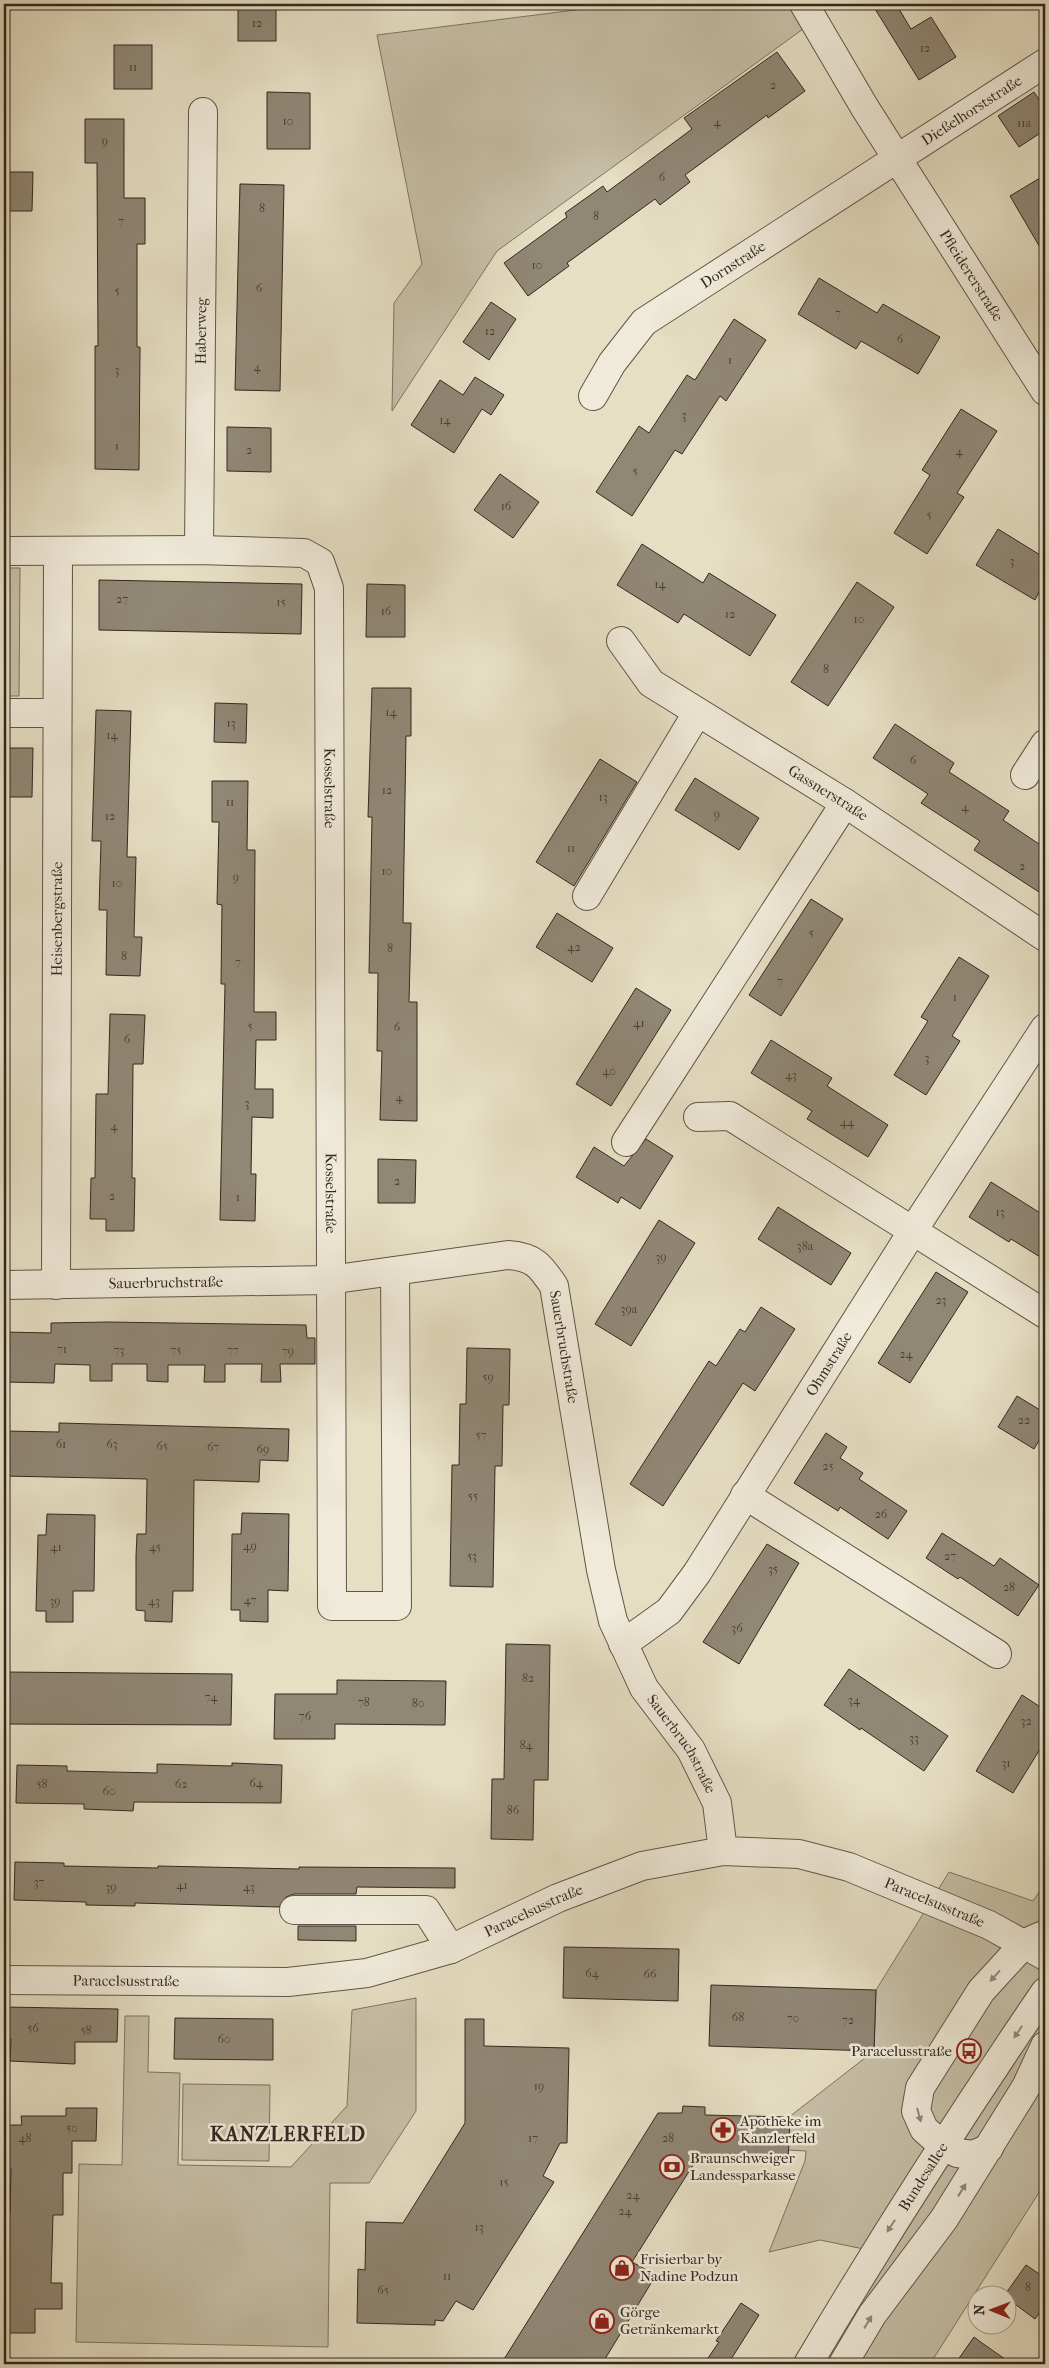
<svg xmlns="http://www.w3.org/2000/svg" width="1049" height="2368" font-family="'IM FELL French Canon',serif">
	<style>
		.green { fill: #c7c0a8; stroke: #7c7464 }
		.building { fill: #908775; stroke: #322820 }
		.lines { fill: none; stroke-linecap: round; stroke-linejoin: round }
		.minor-casing { stroke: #5f5649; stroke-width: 30 }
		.minor { stroke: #efead9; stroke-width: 28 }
		.oneway { fill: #90897c }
		.labels { text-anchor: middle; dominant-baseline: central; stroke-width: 5; stroke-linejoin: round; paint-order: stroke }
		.number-label { font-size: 12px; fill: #4a4035 }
		.street-label { font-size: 15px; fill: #322820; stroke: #efead9 }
		.poi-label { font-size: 15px; fill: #322820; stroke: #efead9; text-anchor: start }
		.district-label { font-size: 20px; font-weight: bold; letter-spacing: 1px; fill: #322820; stroke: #efead9 }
	</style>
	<rect width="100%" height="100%" fill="#e6dfc4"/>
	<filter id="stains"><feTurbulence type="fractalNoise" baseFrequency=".004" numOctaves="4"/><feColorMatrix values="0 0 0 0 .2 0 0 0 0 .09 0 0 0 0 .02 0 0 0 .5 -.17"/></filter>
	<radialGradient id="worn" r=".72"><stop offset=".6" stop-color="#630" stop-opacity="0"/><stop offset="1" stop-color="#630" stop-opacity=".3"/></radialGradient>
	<!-- green -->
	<g class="green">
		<polygon points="623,4 804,4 814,21 497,251 392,411 394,303 422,264 377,35"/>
		<polygon points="4,568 20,568 19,696 4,696"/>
		<polygon points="949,1872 1033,1901 1045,1883 1045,2183 930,2364 808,2364 888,2254 820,2240 769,2252 805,2161 806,2151 788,2150 789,2117 874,2051 876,1990"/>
		<polygon points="416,1998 416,2111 369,2183 330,2183 328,2347 76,2342 79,2164 122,2165 125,2016 149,2016 148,2072 180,2073 178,2165 291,2167 347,2106 352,2010"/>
		<polygon points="183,2084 270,2085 269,2161 182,2160"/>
	</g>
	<!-- building -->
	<g class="building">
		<rect x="238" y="4" width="38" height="37"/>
		<polygon points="872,4 896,4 911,29 931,17 956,57 919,80"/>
		<rect x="114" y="45" width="38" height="44"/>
		<polygon points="777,52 805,91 768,118 767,115 685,175 690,182 660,205 655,199 567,263 569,266 528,296 504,263 567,217 565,213 603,186 607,192 692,129 684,118"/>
		<polygon points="267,92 310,93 310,149 267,149"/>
		<polygon points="1034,92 1045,109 1045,130 1019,147 998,116"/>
		<polygon points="85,119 124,119 124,198 145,198 145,244 137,244 137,347 140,347 139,470 95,469 95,346 98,346 97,163 85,163"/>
		<polygon points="4,172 33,172 32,211 4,211"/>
		<polygon points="1045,175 1045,256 1010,196"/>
		<polygon points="240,184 284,185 280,391 235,390"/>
		<polygon points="819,278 877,313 883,304 940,337 918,374 861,341 856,349 798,314"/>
		<polygon points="491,302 516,319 489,360 463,342"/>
		<polygon points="734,319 766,340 726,401 720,396 682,454 675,450 632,516 596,492 639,426 649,433 687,375 695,380"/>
		<polygon points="475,377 504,395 491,415 482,409 454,453 411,425 440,380 463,395"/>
		<polygon points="961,409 997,431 957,493 964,497 927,554 894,533 930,475 922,470"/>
		<polygon points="227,427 271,428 271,472 227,471"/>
		<polygon points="500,474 539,502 513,538 474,510"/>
		<polygon points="998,529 1045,558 1045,595 1039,592 1035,600 976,565"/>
		<polygon points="642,544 703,583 709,573 776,615 750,656 684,614 678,623 617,585"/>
		<polygon points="99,580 302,584 301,634 99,630"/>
		<polygon points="857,582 894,607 828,706 791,682"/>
		<polygon points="367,584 405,585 405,637 366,637"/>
		<polygon points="372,688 411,688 411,736 406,736 403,923 411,923 409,1002 417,1002 417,1121 380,1120 382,1051 377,1051 378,973 369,973 372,817 368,817"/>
		<polygon points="215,703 247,704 246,743 214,742"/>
		<polygon points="96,710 131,711 127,857 136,857 134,937 142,937 140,976 106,975 107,910 99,910 101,841 92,841"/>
		<polygon points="895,724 954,763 949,772 1009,811 1003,820 1045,848 1045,882 1039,892 974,850 980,841 921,803 928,794 873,758"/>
		<polygon points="4,748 33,748 32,797 4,797"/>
		<polygon points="600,759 637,782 574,886 536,862"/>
		<polygon points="695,778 759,818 739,850 675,810"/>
		<polygon points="212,781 248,781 247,850 255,850 254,1012 276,1012 276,1040 256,1040 255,1089 273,1089 273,1118 252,1117 251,1174 256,1174 255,1221 220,1220 225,984 221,984 222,905 217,904 219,822 212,822"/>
		<polygon points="811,899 843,919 781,1016 749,995"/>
		<polygon points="557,913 613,948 592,982 536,947"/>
		<polygon points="959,957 989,976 952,1036 960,1041 926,1095 894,1075 928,1021 921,1017"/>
		<polygon points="636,988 671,1010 611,1106 576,1084"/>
		<polygon points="110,1014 145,1015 143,1064 133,1064 132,1178 135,1178 134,1231 106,1231 106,1219 90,1219 91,1178 95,1178 96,1094 108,1094"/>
		<polygon points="771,1040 832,1078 827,1086 888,1125 868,1157 807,1119 812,1111 751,1073"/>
		<polygon points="646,1139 673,1156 640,1209 621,1197 618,1203 576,1177 594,1147 624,1166"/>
		<polygon points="378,1159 416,1160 415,1203 378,1203"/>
		<polygon points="991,1182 1045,1216 1045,1260 1011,1239 1009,1242 969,1217"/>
		<polygon points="778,1207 851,1253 831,1285 758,1239"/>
		<polygon points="659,1220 695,1243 631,1346 595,1324"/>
		<polygon points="936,1272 968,1292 910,1383 878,1363"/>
		<polygon points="761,1307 795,1329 755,1391 743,1383 663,1506 630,1484 709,1361 716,1366 740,1329 745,1332"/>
		<polygon points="108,1322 306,1325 307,1338 315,1338 315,1364 280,1364 281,1382 261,1382 262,1364 225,1364 225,1382 204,1382 205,1365 168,1365 168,1382 147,1381 147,1364 112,1364 112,1381 90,1381 90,1365 55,1364 54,1383 4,1382 4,1332 51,1333 51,1323"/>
		<polygon points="467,1348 510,1349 509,1405 503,1405 502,1466 495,1466 493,1587 450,1586 452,1465 459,1465 460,1404 466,1404"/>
		<polygon points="1017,1396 1045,1413 1045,1431 1034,1449 998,1427"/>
		<polygon points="59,1423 289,1429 288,1461 260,1460 259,1482 194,1480 193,1591 173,1591 172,1622 145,1621 145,1611 136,1610 136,1556 137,1534 146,1534 147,1479 4,1476 4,1431 59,1432"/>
		<polygon points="826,1433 847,1447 840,1458 863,1473 859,1479 907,1511 888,1539 840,1507 838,1511 794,1483"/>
		<polygon points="242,1513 289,1514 288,1591 268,1590 268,1622 240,1621 240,1610 231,1610 232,1534 241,1534"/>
		<polygon points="47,1514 95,1515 94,1591 73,1591 73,1622 46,1622 46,1611 36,1611 38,1535 46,1535"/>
		<polygon points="942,1533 994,1566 1000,1558 1039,1585 1018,1616 960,1577 958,1579 926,1558"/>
		<polygon points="767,1544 799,1563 739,1664 703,1642"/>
		<polygon points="506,1644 550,1645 548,1780 534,1780 533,1840 491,1839 492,1779 504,1779"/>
		<polygon points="849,1669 948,1736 924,1771 861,1728 860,1730 824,1705"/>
		<polygon points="4,1672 232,1674 231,1725 4,1724"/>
		<polygon points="337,1680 446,1681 445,1725 335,1724 335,1739 274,1739 275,1694 337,1694"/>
		<polygon points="1022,1695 1045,1710 1045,1741 1013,1793 976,1771"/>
		<polygon points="232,1763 282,1765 281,1803 134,1802 133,1811 84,1809 84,1804 16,1803 17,1765 67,1766 67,1771 157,1773 157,1764 232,1766"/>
		<polygon points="15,1862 64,1863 64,1866 158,1868 158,1866 299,1869 299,1867 455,1868 455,1888 357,1887 356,1894 294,1894 286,1897 279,1907 135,1903 135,1906 86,1905 86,1902 14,1900"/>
		<polygon points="298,1926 356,1926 356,1941 298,1940"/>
		<polygon points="564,1947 679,1949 678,2001 563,1998"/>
		<polygon points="711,1985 876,1990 874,2051 709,2046"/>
		<polygon points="4,2007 118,2009 117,2042 75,2042 75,2064 10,2061 11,2039 4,2039"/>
		<polygon points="175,2018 273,2019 273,2060 174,2059"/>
		<polygon points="465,2019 484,2019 484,2046 569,2048 567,2143 560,2143 543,2176 554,2182 473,2310 456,2301 443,2321 435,2320 435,2325 357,2323 358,2269 365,2270 366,2222 403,2223 465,2123"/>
		<polygon points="683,2106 705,2107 705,2115 790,2117 788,2161 695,2162 632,2262 656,2275 602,2364 501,2364 658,2113 682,2113"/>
		<polygon points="66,2108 97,2108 96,2141 72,2141 72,2173 63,2173 63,2215 53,2215 51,2283 62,2283 62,2309 35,2309 35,2333 4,2333 4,2214 10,2214 11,2168 4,2168 4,2125 22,2125 21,2116 66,2116"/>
		<polygon points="1026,2265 1045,2278 1045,2305 1035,2319 1004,2296"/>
		<polygon points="741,2303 759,2315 728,2364 704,2364 719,2342 716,2341"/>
		<polygon points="974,2337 982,2343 1012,2364 955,2364"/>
	</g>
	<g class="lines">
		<defs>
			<g id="minor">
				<path id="s1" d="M804 4 865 108 1045 391"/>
				<path id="s2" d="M593 396 612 363 644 322 1045 63"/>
				<path id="s3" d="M199 550 203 112"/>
				<path id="s4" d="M4 551 199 550 304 553 320 562 329 588 332 1606H397L395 1271"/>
				<path id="s5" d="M621 641 651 683 845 803 1045 937"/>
				<polyline points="4,713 56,713"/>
				<polyline points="1025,775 1045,744"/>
				<polyline points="587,896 697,713"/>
				<polyline points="698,1117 730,1116 1045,1314"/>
				<polyline points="626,1142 845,803"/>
				<path id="s6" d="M4 1285 329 1280 508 1255C534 1257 540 1265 554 1286L601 1570 613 1621 644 1688 691 1750 717 1803 723 1851"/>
				<path id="s7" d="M56 1285 58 552"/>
				<polyline points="745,1495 997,1654"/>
				<path id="s8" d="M623 1644 669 1611 697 1573 912 1232 1045 1028"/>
				<polyline points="294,1910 426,1910 451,1949"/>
				<path id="s9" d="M4 1980 288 1982 367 1973 451 1949 558 1898 642 1866 723 1851 799 1854 849 1867 989 1925 1045 1956"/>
				<polyline points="989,2148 973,2155 957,2153 942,2145 924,2129 916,2111 920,2088 981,1991 1025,1943 1041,1936"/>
				<path id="s10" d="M808 2364C883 2237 962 2114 1045 1992"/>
				<polyline points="843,2364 872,2315 944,2219 1026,2087 1045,2046"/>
			</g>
		</defs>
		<!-- minor casing -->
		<use href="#minor" class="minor-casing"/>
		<!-- minor -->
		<use href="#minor" class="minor"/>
	</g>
	<!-- one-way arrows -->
	<defs><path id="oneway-solid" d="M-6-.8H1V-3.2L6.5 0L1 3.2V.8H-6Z" transform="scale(1.25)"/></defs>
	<g class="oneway">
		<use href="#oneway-solid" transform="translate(995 1976) rotate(132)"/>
		<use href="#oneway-solid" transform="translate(1018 2032) rotate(124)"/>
		<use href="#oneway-solid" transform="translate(919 2115) rotate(75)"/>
		<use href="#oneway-solid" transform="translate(962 2190) rotate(-58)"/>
		<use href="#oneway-solid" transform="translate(891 2226) rotate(123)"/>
		<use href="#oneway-solid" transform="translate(868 2322) rotate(-59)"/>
	</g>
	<!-- icons -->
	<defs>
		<symbol id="bus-ring" viewBox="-11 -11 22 22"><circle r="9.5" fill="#efead9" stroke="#8f2418" stroke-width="1.5"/><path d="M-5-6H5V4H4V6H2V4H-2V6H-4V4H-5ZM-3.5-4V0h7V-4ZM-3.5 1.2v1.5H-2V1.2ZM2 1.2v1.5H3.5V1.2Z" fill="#8f2418"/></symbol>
		<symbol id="pharmacy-ring" viewBox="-11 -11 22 22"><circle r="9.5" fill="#efead9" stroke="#8f2418" stroke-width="1.5"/><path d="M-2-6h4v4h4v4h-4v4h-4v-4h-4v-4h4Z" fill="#8f2418"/></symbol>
		<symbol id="bank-ring" viewBox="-11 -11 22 22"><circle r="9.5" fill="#efead9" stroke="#8f2418" stroke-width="1.5"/><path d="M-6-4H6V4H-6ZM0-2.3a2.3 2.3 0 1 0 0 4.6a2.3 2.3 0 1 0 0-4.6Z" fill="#8f2418"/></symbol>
		<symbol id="shop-ring" viewBox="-11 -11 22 22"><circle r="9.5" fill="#efead9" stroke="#8f2418" stroke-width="1.5"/><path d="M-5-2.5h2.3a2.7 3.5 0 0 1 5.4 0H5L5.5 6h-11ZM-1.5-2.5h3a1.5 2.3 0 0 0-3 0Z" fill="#8f2418"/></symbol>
	</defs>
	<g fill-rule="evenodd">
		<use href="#bus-ring" x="955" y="2037" width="28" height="28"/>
		<use href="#pharmacy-ring" x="709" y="2116" width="28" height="28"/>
		<use href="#bank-ring" x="658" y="2153" width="28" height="28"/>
		<use href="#shop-ring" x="608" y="2254" width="28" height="28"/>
		<use href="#shop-ring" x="588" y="2307" width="28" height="28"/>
	</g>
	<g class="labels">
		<!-- number labels -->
		<g class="number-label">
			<text x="257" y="23">12</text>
			<text x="925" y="48">12</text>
			<text x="133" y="67">11</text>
			<text x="773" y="85">2</text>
			<text x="288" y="121">10</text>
			<text x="717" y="122">4</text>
			<text x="1024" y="123">11a</text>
			<text x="105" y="141">9</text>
			<text x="662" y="177">6</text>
			<text x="262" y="208">8</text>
			<text x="596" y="216">8</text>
			<text x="121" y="221">7</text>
			<text x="537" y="265">10</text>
			<text x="259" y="288">6</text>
			<text x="117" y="291">5</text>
			<text x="838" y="313">7</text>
			<text x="490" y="331">12</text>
			<text x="900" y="339">6</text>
			<text x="730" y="360">1</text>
			<text x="257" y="367">4</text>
			<text x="117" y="370">3</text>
			<text x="684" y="415">3</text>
			<text x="445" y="420">14</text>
			<text x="117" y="446">1</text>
			<text x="249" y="450">2</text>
			<text x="959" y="451">4</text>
			<text x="635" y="471">5</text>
			<text x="506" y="506">16</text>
			<text x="929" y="515">5</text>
			<text x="1012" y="561">3</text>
			<text x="660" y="584">14</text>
			<text x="122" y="599">27</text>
			<text x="281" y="602">15</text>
			<text x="386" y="611">16</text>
			<text x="730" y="614">12</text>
			<text x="859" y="619">10</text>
			<text x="826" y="669">8</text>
			<text x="391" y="712">14</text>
			<text x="231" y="723">13</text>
			<text x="112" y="735">14</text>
			<text x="913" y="760">6</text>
			<text x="387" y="790">12</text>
			<text x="603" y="797">13</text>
			<text x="230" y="802">11</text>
			<text x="965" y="807">4</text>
			<text x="717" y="814">9</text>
			<text x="110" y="816">12</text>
			<text x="571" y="848">11</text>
			<text x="1022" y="866">2</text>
			<text x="387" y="871">10</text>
			<text x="236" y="877">9</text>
			<text x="117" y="883">10</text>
			<text x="811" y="933">5</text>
			<text x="574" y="947">42</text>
			<text x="390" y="948">8</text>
			<text x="124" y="956">8</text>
			<text x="238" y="962">7</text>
			<text x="780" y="981">7</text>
			<text x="955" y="997">1</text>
			<text x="639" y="1023">41</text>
			<text x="250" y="1026">5</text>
			<text x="397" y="1027">6</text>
			<text x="127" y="1039">6</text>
			<text x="927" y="1058">3</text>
			<text x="609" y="1071">40</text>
			<text x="791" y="1075">43</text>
			<text x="399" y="1097">4</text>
			<text x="247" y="1103">3</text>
			<text x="847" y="1122">44</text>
			<text x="114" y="1126">4</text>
			<text x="397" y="1181">2</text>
			<text x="112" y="1196">2</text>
			<text x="238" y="1197">1</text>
			<text x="1000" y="1212">13</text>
			<text x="805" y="1246">38a</text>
			<text x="661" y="1257">39</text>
			<text x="941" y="1300">23</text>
			<text x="629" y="1309">39a</text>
			<text x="62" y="1349">71</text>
			<text x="119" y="1350">73</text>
			<text x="176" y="1350">75</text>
			<text x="233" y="1350">77</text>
			<text x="288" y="1351">79</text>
			<text x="906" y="1354">24</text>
			<text x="488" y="1377">59</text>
			<text x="1024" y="1420">22</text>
			<text x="481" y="1435">57</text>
			<text x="61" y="1444">61</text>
			<text x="112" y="1444">63</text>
			<text x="162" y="1446">65</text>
			<text x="213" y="1447">67</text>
			<text x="263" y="1449">69</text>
			<text x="828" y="1466">25</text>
			<text x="473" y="1496">55</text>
			<text x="881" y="1514">26</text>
			<text x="250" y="1546">49</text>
			<text x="56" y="1547">41</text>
			<text x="155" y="1547">45</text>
			<text x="472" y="1556">53</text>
			<text x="950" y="1556">27</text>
			<text x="773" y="1569">35</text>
			<text x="1009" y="1587">28</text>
			<text x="250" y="1600">47</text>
			<text x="55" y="1601">39</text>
			<text x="154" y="1601">43</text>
			<text x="737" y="1628">36</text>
			<text x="528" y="1678">82</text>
			<text x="211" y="1697">74</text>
			<text x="854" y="1700">34</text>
			<text x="364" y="1702">78</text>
			<text x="418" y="1703">80</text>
			<text x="305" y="1716">76</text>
			<text x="1026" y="1721">32</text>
			<text x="914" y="1738">33</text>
			<text x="526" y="1745">84</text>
			<text x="1006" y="1763">31</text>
			<text x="256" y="1783">64</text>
			<text x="42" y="1784">58</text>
			<text x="181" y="1784">62</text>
			<text x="109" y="1791">60</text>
			<text x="513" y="1810">86</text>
			<text x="39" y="1882">37</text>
			<text x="182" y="1885">41</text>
			<text x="111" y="1887">39</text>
			<text x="249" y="1887">43</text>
			<text x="592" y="1973">64</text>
			<text x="650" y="1974">66</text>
			<text x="738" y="2017">68</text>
			<text x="793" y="2018">70</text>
			<text x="848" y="2020">72</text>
			<text x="33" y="2028">56</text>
			<text x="86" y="2030">58</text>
			<text x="224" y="2039">60</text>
			<text x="539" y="2086">19</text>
			<text x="72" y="2128">50</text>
			<text x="25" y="2138">48</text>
			<text x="533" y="2138">17</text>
			<text x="668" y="2138">28</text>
			<text x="504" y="2182">15</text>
			<text x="633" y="2195">24</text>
			<text x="625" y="2211">24</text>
			<text x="479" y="2227">13</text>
			<text x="447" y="2276">11</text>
			<text x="1028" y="2287">8</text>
			<text x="383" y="2290">65</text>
		</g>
		<!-- street labels -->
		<g class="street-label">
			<text stroke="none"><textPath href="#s2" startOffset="480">Dießelhorststraße</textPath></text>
			<text stroke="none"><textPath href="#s2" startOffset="196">Dornstraße</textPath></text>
			<text stroke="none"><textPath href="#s1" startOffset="319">Pfleidererstraße</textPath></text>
			<text stroke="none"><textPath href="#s3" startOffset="219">Haberweg</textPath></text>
			<text stroke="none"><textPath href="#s4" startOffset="546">Kosselstraße</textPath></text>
			<text stroke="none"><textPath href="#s5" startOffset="260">Gassnerstraße</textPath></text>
			<text stroke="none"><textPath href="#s7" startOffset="366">Heisenbergstraße</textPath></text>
			<text stroke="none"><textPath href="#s4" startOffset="951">Kosselstraße</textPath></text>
			<text stroke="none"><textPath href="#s6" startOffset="162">Sauerbruchstraße</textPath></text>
			<text stroke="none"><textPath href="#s6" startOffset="626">Sauerbruchstraße</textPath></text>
			<text stroke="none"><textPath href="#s8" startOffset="351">Ohmstraße</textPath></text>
			<text stroke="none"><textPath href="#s6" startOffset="1046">Sauerbruchstraße</textPath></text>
			<text stroke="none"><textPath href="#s9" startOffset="962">Paracelsusstraße</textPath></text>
			<text stroke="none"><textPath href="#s9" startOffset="542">Paracelsusstraße</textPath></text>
			<text stroke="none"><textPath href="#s9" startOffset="122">Paracelsusstraße</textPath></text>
			<text stroke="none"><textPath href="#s10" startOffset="220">Bundesallee</textPath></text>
		</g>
		<!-- poi labels -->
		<g class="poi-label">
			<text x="952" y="2051" text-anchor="end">Paracelusstraße</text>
			<text x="740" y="2121">Apotheke im<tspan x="740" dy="17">Kanzlerfeld</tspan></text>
			<text x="690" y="2158">Braunschweiger<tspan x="690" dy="17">Landessparkasse</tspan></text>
			<text x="640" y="2259">Frisierbar by<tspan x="640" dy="17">Nadine Podzun</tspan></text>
			<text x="620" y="2312">Görge<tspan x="620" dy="17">Getränkemarkt</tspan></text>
		</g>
		<!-- district labels -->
		<g class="district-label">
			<text x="288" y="2134">KANZLERFELD</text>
		</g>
	</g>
	<!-- margin -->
	<rect width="1049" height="2368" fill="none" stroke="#e6dfc4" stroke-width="20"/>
	<rect x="5" y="5" width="1039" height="2358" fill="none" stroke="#322820" stroke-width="2.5"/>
	<rect x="10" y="10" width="1029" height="2348" fill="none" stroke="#322820"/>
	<!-- north arrow -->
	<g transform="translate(992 2310) rotate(271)"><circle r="24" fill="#efead9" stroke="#a39c8f"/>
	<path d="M0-4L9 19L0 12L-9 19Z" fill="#8f2418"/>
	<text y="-8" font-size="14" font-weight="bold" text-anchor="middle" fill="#322820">N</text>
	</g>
	<rect width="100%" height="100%" filter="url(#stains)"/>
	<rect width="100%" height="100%" fill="url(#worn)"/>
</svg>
